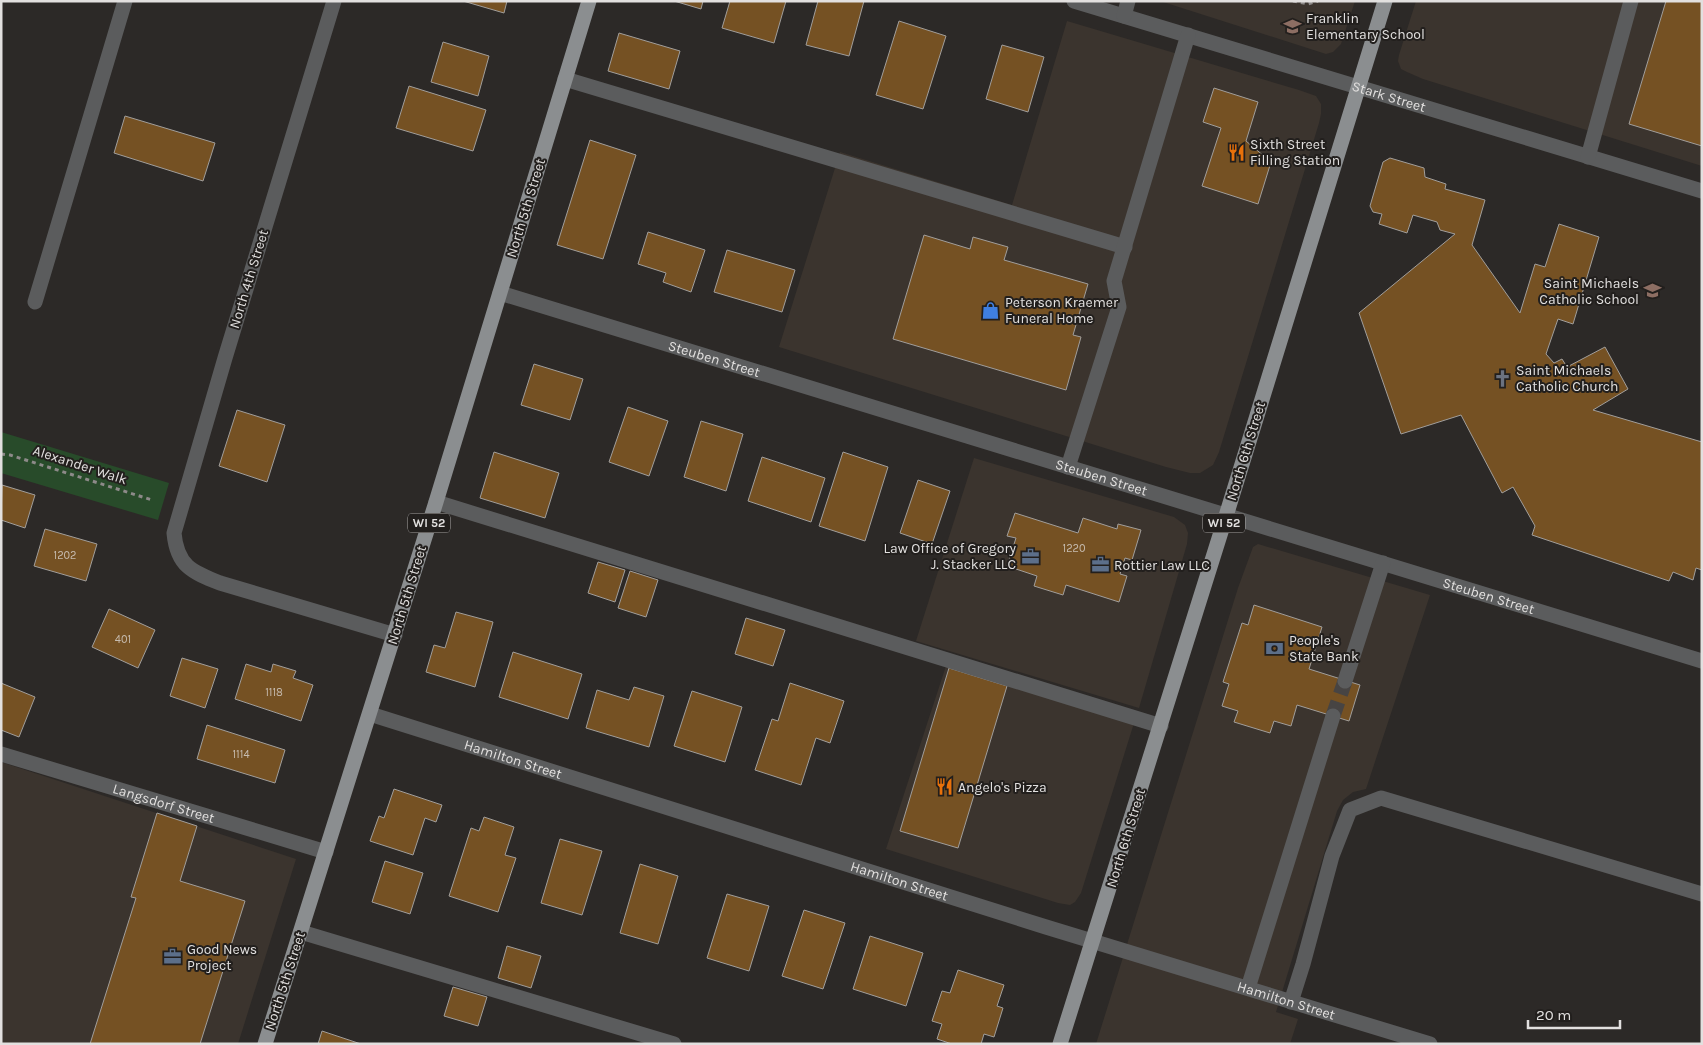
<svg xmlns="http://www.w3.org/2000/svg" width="1703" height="1045" font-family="Karla,sans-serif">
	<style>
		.built { fill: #3b342e }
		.green { fill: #284b2a }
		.building { fill: #755123; stroke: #a19e9b }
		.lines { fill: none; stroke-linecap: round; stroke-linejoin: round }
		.minor-tunnel { stroke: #474443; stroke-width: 15; stroke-dasharray: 15 8; stroke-linecap: butt }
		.path { stroke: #8d8a89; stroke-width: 3; stroke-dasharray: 4 4; stroke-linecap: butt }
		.minor { stroke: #5b5c5d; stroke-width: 15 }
		.major { stroke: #8b8e90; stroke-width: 15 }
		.labels { text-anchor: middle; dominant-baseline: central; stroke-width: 4; stroke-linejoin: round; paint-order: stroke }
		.number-label { font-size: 11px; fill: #c7bcb0 }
		.shield { fill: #221f1d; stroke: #a8a6a5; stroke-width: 1 }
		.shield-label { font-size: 12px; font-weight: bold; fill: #e2e0df }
		.poi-label { font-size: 14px; fill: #e2e0df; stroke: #221f1d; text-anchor: start }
		.street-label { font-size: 14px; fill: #e2e0df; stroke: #221f1d }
	</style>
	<rect width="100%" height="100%" fill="#2c2927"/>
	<!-- built -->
	<g class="built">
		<polygon points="1160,1 1355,1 1341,44 1333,52 1326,54"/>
		<polygon points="1416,1 1702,1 1702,166 1423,79 1407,72 1401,69 1398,61 1399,55"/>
		<polygon points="1067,21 1299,90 1316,96 1321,104 1321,114 1319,123 1219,452 1213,465 1200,473 1190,473 1166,467 779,347 840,152 1012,205"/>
		<polygon points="974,458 1174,517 1185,525 1188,533 1187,544 1139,708 916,641"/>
		<polygon points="1258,544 1430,595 1366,789 1353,792 1343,800 1337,811 1276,1012 1298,1019 1290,1044 1096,1044 1238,588 1253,547"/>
		<polygon points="946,666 1134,723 1081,893 1075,902 1070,905 1058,903 886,849"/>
		<polygon points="1,762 296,859 238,1044 1,1043"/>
	</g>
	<!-- green -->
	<polygon class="green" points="1,432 169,483 158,520 1,473"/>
	<!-- building -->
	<g class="building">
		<polygon points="463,1 507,1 504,13"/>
		<polygon points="674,1 703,1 701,9"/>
		<polygon points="730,1 786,1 774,43 722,28"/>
		<polygon points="818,1 864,1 849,56 806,45"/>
		<polygon points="1666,1 1702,1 1702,146 1629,124"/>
		<polygon points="899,21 946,36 923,109 876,95"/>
		<polygon points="619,33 680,51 669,89 608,71"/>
		<polygon points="443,42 489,56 478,96 431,82"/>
		<polygon points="1002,45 1044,57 1028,112 986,99"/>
		<polygon points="409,86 486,110 473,151 396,128"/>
		<polygon points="1214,88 1258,102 1246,141 1271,162 1258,204 1202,186 1221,128 1203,122"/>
		<polygon points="125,116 215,143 203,181 114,153"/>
		<polygon points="590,140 636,155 603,259 557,245"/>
		<polygon points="1390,158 1424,168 1425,177 1446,184 1445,189 1485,200 1472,245 1520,313 1535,264 1545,267 1559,224 1599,237 1573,324 1558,319 1546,354 1554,363 1562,359 1567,367 1605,347 1628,389 1593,410 1702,442 1702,570 1696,568 1693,580 1673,572 1669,581 1532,535 1535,526 1513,487 1502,493 1461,415 1401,434 1359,313 1455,234 1440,230 1437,222 1413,215 1407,233 1379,224 1382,214 1373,212 1370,206 1383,162"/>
		<polygon points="648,232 705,250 691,292 663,282 666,273 638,264"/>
		<polygon points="924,235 970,249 973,237 1008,247 1004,260 1088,284 1073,335 1081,337 1066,390 893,339"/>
		<polygon points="727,250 795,270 782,312 714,292"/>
		<polygon points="534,364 583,379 570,420 521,405"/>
		<polygon points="628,407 668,421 649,476 609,462"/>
		<polygon points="237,410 285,425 267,482 219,466"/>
		<polygon points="701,421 743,434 726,491 684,477"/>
		<polygon points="494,452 559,473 545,518 480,498"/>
		<polygon points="843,452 888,467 865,541 819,526"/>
		<polygon points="762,457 825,478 811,522 748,501"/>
		<polygon points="918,480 950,491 932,544 900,533"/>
		<polygon points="2,485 35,495 25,528 1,520"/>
		<polygon points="1015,513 1078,533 1083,518 1117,529 1118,524 1141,530 1132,560 1125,558 1120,574 1127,576 1119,602 1066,585 1063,595 1034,586 1037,576 1007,566 1016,538 1007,536"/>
		<polygon points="45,529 97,544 86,581 34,566"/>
		<polygon points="598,562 625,570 615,602 588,593"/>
		<polygon points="630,571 658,580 646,617 618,608"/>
		<polygon points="1254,605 1322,627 1309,669 1360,685 1349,721 1297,705 1291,726 1274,721 1270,733 1234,722 1238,711 1222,706 1229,684 1223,682 1242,623 1248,625"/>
		<polygon points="109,609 155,630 138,668 92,647"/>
		<polygon points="456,612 493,622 475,687 426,672 434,645 445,648"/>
		<polygon points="746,618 785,630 773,666 735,654"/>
		<polygon points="513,652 582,674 568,719 499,697"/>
		<polygon points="182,658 218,669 205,708 170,696"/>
		<polygon points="246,664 271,672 273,664 296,671 293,678 313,685 301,721 235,699"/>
		<polygon points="949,668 1007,686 958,848 900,831"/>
		<polygon points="1,683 35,697 19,737 1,730"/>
		<polygon points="790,683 844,701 830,743 816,738 801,785 755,770 772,719 778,721"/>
		<polygon points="634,687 664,696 649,747 586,728 597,690 629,700"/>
		<polygon points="692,691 742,707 725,762 674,746"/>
		<polygon points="207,725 285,750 275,783 197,759"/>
		<polygon points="394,789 442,805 436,822 425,818 413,855 370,841 379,816 384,818"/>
		<polygon points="157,813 197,826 180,881 245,901 200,1044 90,1044 136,898 131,897"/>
		<polygon points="484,817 514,827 505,855 516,858 498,912 449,896 471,828 479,831"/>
		<polygon points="560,839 602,851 582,915 541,903"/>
		<polygon points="385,861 423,873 410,914 372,902"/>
		<polygon points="640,864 678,876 658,944 620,933"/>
		<polygon points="727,894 769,906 749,971 707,958"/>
		<polygon points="804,910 845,923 823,989 782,976"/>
		<polygon points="870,936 923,953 906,1006 853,989"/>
		<polygon points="507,946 541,956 531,988 498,978"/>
		<polygon points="958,970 1004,985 997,1006 1003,1008 994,1037 984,1034 981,1044 952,1044 937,1039 942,1024 932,1021 942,991 950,993"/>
		<polygon points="453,987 487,997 478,1026 444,1016"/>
		<polygon points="322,1031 361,1044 318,1044"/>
	</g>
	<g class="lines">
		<!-- minor-tunnel -->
		<polyline class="minor-tunnel" points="1333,716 1345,681"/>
		<!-- path -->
		<g class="path">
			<polyline points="1293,1 1308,4 1318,1"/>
			<polyline points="1,454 10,455 152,500"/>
		</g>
		<!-- minor -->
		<g class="minor">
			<path d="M334 1 225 358 174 533C177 566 192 572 220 583L395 635"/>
			<path id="s1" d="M1074 1 1702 191"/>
			<polyline points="1124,16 1128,1"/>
			<polyline points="565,79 1125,247"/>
			<polyline points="1588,157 1631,1"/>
			<path id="s2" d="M500 293 1702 661"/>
			<polyline points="35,302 125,1"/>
			<polyline points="1068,467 1119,307 1114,281 1188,35"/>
			<polyline points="436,502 1161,726"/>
			<polyline points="1345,681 1383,563"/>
			<path id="s3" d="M370 714 1046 927 1430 1044"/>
			<path id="s4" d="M1 754 326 852"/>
			<polyline points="301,932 674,1044"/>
			<polyline points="1248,988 1333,716"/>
			<polyline points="1291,1002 1303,964 1332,856 1350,810 1381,798 1702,894"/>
		</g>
		<!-- major -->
		<g class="major">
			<polyline points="265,1044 436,502 589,1"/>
			<polyline points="1060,1044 1226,516 1385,1"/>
		</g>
	</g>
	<!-- icons -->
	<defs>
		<symbol id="school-bare" viewBox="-9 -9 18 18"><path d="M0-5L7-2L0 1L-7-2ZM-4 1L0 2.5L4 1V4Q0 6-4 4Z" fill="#8d6e63" stroke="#221f1d" stroke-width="2.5" paint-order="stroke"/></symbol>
		<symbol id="restaurant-bare" viewBox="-9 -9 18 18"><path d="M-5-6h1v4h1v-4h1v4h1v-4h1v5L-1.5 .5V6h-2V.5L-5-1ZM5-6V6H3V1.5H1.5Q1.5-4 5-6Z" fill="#e8710a" stroke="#221f1d" stroke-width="2.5" paint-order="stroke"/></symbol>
		<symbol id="shop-bare" viewBox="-9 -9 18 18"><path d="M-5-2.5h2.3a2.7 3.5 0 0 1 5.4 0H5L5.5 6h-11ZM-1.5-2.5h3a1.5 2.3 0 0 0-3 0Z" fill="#3f7fe0" stroke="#221f1d" stroke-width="2.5" paint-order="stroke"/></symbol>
		<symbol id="church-bare" viewBox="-9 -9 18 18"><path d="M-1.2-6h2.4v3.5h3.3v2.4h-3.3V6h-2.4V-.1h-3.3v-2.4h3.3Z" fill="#6b7280" stroke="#221f1d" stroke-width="2.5" paint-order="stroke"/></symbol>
		<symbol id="office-bare" viewBox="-9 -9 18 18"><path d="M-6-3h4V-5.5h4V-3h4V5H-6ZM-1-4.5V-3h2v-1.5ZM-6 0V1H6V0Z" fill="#5c6f8a" stroke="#221f1d" stroke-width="2.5" paint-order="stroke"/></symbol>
		<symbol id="bank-bare" viewBox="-9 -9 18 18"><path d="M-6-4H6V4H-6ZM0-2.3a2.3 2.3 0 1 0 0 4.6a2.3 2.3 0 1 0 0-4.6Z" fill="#5c6f8a" stroke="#221f1d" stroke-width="2.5" paint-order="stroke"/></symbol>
	</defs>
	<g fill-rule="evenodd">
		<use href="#school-bare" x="1280" y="14" width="25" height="25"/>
		<use href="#restaurant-bare" x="1224" y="140" width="25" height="25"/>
		<use href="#school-bare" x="1640" y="278" width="25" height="25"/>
		<use href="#shop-bare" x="978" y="298" width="25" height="25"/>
		<use href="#church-bare" x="1490" y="366" width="25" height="25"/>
		<use href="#office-bare" x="1018" y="544" width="25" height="25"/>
		<use href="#office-bare" x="1088" y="552" width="25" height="25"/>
		<use href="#bank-bare" x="1262" y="636" width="25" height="25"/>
		<use href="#restaurant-bare" x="932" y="774" width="25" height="25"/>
		<use href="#office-bare" x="160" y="944" width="25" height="25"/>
	</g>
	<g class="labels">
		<!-- number labels -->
		<g class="number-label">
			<text x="1074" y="548">1220</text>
			<text x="65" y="555">1202</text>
			<text x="123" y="639">401</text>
			<text x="274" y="692">1118</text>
			<text x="241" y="754">1114</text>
		</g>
		<!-- shield labels -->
		<g class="shield">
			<rect x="408" y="513.5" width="42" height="19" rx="4"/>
			<rect x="1203" y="513.5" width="42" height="19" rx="4"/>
		</g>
		<g class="shield-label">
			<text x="429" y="523">WI 52</text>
			<text x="1224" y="523">WI 52</text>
		</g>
		<!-- poi labels -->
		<g class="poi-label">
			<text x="1306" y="18">Franklin<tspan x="1306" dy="16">Elementary School</tspan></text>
			<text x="1250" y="144">Sixth Street<tspan x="1250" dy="16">Filling Station</tspan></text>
			<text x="1639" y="283" text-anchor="end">Saint Michaels<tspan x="1639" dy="16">Catholic School</tspan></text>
			<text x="1005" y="302">Peterson Kraemer<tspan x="1005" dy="16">Funeral Home</tspan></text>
			<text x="1516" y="370">Saint Michaels<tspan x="1516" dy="16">Catholic Church</tspan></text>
			<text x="1016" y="548" text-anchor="end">Law Office of Gregory<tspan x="1016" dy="16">J. Stacker LLC</tspan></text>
			<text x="1114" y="565">Rottier Law LLC</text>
			<text x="1289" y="640">People's<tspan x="1289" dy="16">State Bank</tspan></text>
			<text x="958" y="787">Angelo's Pizza</text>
			<text x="187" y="949">Good News<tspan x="187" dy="16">Project</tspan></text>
		</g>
		<!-- street labels -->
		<g class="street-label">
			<text stroke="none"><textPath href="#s1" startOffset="329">Stark Street</textPath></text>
			<text transform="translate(526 208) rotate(-73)">North 5th Street</text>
			<text transform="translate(249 279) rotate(-73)">North 4th Street</text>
			<text stroke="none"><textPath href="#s2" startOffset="224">Steuben Street</textPath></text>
			<text transform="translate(1246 451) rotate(-73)">North 6th Street</text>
			<text transform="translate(80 465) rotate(18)">Alexander Walk</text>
			<text stroke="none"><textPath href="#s2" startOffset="629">Steuben Street</textPath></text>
			<text transform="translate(407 595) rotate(-73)">North 5th Street</text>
			<text stroke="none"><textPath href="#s2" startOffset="1034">Steuben Street</textPath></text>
			<text stroke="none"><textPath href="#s3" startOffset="150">Hamilton Street</textPath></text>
			<text stroke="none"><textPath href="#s4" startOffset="170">Langsdorf Street</textPath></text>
			<text transform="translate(1126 838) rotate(-73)">North 6th Street</text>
			<text stroke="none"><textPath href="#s3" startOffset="555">Hamilton Street</textPath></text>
			<text transform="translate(285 981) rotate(-72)">North 5th Street</text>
			<text stroke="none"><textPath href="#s3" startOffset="960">Hamilton Street</textPath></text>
		</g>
	</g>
	<!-- border -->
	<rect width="1703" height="1045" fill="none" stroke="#e2e0df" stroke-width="5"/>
	<!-- scale -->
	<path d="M1528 1020v8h92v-8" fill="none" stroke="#e2e0df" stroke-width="2.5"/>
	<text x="1536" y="1020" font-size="15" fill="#e2e0df" stroke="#221f1d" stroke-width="4" paint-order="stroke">20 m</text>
</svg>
